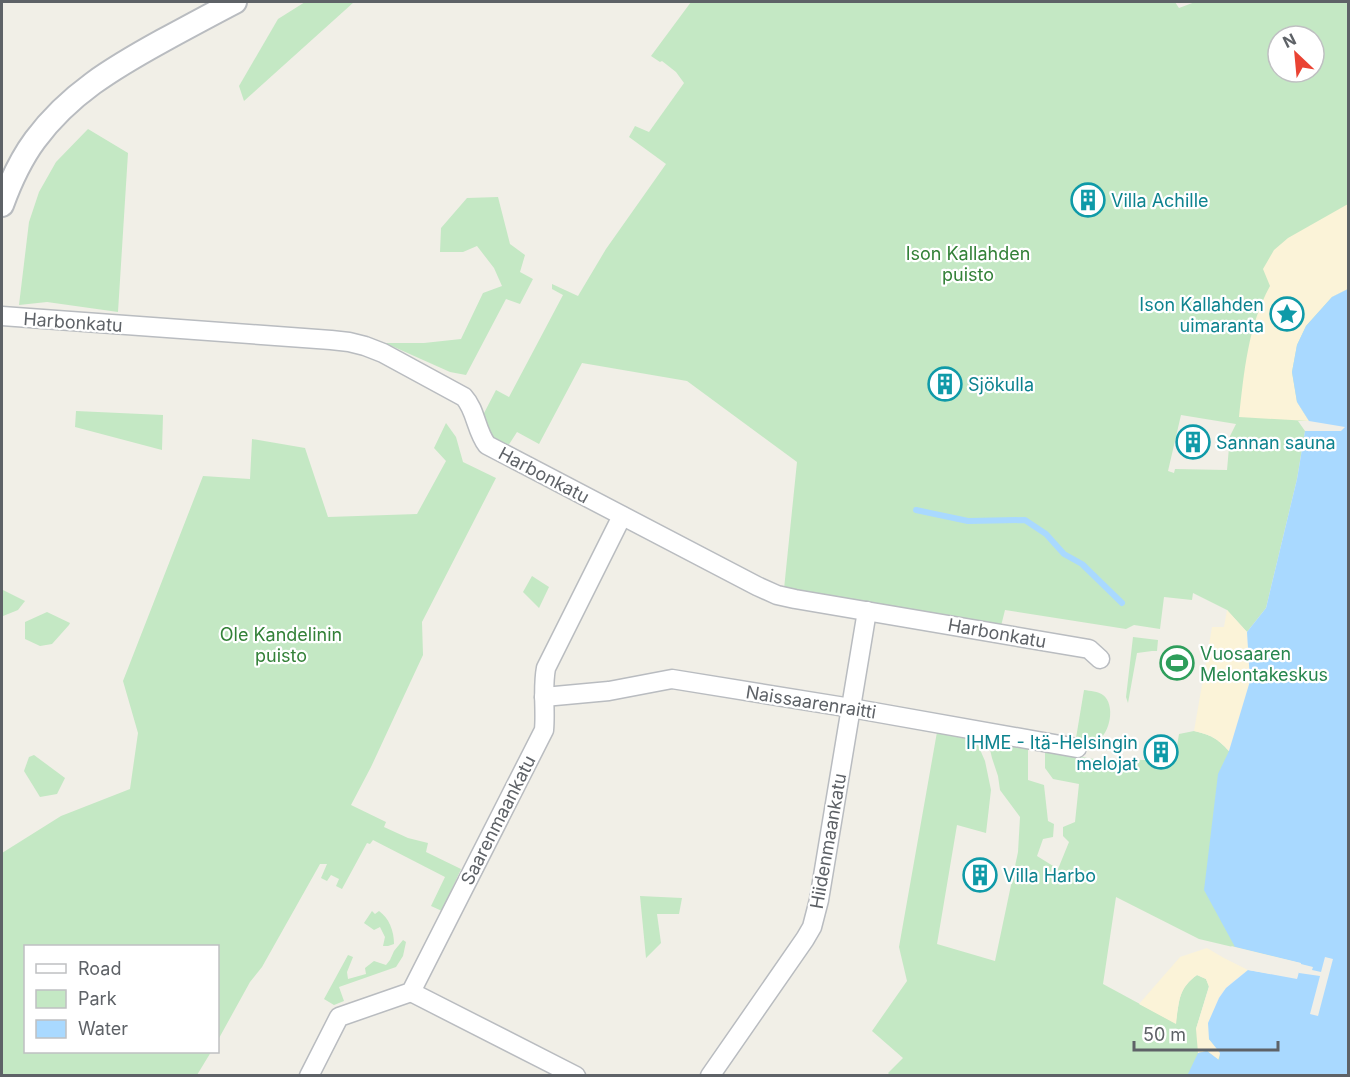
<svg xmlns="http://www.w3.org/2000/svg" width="1350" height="1077" font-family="Inter,sans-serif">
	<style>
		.green { fill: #c4e8c4; fill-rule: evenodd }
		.sand { fill: #fbf3d8 }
		.water { fill: #a9d9ff }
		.pier { fill: #f1efe7 }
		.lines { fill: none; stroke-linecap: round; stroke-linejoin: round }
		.stream { stroke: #a9d9ff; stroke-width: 6 }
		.minor-casing { stroke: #b9bcc0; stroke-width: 21 }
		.tertiary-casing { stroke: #b9bcc0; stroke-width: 26 }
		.minor { stroke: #fff; stroke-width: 18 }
		.tertiary { stroke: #fff; stroke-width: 22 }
		.labels { text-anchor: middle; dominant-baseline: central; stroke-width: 4.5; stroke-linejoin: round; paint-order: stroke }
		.culture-label { font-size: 18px; fill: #0d838f; stroke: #fff; text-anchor: start }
		.park-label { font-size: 18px; fill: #338138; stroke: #fff }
		.street-label { font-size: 18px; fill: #5e6267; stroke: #fff }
		.leisure-label { font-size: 18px; fill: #27864d; stroke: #fff; text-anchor: start }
	</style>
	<rect width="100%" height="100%" fill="#f1efe7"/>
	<!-- green -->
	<g class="green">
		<polygon points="305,2 354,2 244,101 239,86 278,19"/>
		<path d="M691 2H1175L1179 8 1195 2H1348V289L1332 297 1297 402 1309 421H1298L1305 431 1297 479 1266 608 1247 632 1227 610 1193 593 1192 600 1164 597 1160 629 1134 625 1126 629 1005 610 1001 626 784 589 797 462 687 381 582 363 539 444 517 432 508 446 491 437 482 417 496 390 509 397 563 295 552 289V284L578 296 606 249 666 164 629 137 635 126 649 132 684 83 676 72 662 61 660 62 651 56ZM1278 36H1314V72H1278ZM1181 415 1236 424 1230 436 1227 470 1175 469 1174 473 1168 471Z"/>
		<polygon points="88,129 128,153 118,312 47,302 19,305 29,222 39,192 56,162"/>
		<polygon points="498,197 510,244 525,255 520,272 533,279 520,304 506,299 466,375 450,372 385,343 424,343 461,339 483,293 502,286 494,268 477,246 463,252 440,252 441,228 467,198"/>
		<polygon points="76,411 163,415 162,450 75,427"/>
		<polygon points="446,423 456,437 463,462 496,478 422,622 423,655 371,767 351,805 386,822 384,827 408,838 428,843 426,852 461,869 442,911 431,906 445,877 373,840 370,844 367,843 342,889 336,886 339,879 331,875 327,881 321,878 327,864 320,864 262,967 250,982 218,1040 218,946 26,946 26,1052 211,1052 197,1075 2,1075 2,853 61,816 130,789 138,733 123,681 203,476 250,479 252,439 305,448 328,517 417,514 446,461 434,448"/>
		<polygon points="532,576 549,587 539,608 523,592"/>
		<polygon points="3,590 25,601 18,610 3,616 2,591"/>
		<polygon points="47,612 70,623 69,625 52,644 40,646 25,639 25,622"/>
		<polygon points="1133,637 1158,640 1157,651 1152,651 1137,653 1128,703 1126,697"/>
		<path d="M1084 690C1090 691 1098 691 1103 695 1116 705 1110 734 1097 741L1076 738Z"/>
		<path d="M1194 731C1211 735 1217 738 1229 751L1301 963 1199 939 1116 897 1103 984 1175 1023C1181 1001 1176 990 1197 975L1206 979 1209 986 1196 1029 1273 1075H890L888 1073 903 1058 872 1031 907 981 899 947 937 732 972 738 978 745 985 761 991 790 986 833 957 825 937 944 995 961 1018 852 1020 817 1000 790 998 776 992 758 988 741 1028 748V780L1044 785 1048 821 1054 824 1053 837 1043 839 1037 856 1058 869 1069 842 1063 836V827L1075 822 1079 784 1053 779 1045 768V751L1094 759 1145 760 1174 764 1179 734Z"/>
		<polygon points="34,755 65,778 57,794 40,797 24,771 29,757"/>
		<polygon points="640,896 682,898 679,914 657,914 661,943 646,958"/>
		<path d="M372 911 375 914 379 911C389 918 394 931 394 944L388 946H383L385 937 380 927 374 930 364 923Z"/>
		<polygon points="403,940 406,942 403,956 396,967 339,987 344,1001 334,1005 324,999 348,955 353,957 347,972 348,979 366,974 365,968 374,961 386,965 390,960 394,951"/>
	</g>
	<!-- sand -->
	<g class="sand">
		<path d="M1348 204V289L1332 297 1306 326 1297 345 1292 372 1297 402 1309 421 1239 417C1244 372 1248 326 1270 286L1263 269 1274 250 1288 238Z"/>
		<path d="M1227 610 1247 632 1250 681 1229 751C1217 738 1211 735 1194 731L1212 627H1224Z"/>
		<path d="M1207 948 1224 958 1248 970C1241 976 1232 981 1226 988 1213 1001 1212 1022 1209 1039L1221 1053 1218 1060 1207 1051 1198 1053 1196 1029 1209 987 1206 979 1197 975C1178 989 1179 1002 1176 1024L1139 1004 1180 957Z"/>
	</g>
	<!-- water -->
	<polygon class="water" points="1348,289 1348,1075 1187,1076 1198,1053 1207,1051 1219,1060 1220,1053 1209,1039 1208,1023 1219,998 1226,988 1248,970 1297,978 1300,963 1235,947 1204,890 1218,774 1229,751 1250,681 1247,632 1266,608 1297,479 1305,431 1341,431 1345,427 1309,421 1297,402 1292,372 1297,345 1306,326 1332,297"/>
	<!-- pier -->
	<polygon class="pier" points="1231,946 1301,963 1301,964 1313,967 1312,970 1321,972 1325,957 1333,959 1318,1016 1310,1014 1320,976 1299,973 1299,972 1297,979 1248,970 1245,968 1249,967 1295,975 1297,965 1234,950"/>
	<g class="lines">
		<!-- stream -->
		<polyline class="stream" points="916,510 968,521 1025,520 1046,534 1064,554 1082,564 1122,603"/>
		<defs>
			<g id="minor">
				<path d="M2 316 331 340 349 342 365 346 383 353 464 397C476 410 476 431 487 445L757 586 777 595 795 599 1089 649 1100 659"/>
				<polyline points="544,697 609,691 672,679 851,708 1077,748"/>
				<polyline points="411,992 576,1076"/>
				<path d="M309 1076 339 1017 411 992 544 730C546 710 542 689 546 668L622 516"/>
				<polyline points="710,1076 805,939 812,927 819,900 867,611"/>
			</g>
			<path id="tertiary" d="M2 205C10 183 21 159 35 140 69 94 113 68 162 41 186 28 210 15 235 2"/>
		</defs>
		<!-- minor casing -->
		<use href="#minor" class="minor-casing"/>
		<!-- tertiary casing -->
		<use href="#tertiary" class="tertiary-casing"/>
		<!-- minor -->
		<use href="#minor" class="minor"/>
		<!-- tertiary -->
		<use href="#tertiary" class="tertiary"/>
	</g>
	<!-- icons -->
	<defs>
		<symbol id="building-ring" viewBox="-11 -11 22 22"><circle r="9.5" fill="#fff" stroke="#0f9aa8" stroke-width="1.5"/><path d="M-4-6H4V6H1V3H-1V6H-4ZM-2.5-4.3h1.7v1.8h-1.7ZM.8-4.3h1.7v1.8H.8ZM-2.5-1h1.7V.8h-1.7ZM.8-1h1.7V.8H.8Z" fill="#0f9aa8"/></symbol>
		<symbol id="sight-ring" viewBox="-11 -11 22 22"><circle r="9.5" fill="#fff" stroke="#0f9aa8" stroke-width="1.5"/><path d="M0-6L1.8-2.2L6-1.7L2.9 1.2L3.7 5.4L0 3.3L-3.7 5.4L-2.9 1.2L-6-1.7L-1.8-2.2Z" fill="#0f9aa8"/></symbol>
		<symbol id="stadium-ring" viewBox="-11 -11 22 22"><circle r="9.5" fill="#fff" stroke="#2e9e5b" stroke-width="1.5"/><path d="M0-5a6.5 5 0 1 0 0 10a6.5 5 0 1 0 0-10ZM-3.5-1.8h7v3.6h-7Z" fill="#2e9e5b"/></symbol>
	</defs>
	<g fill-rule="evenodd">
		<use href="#building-ring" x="1069" y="181" width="38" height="38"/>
		<use href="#sight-ring" x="1268" y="295" width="38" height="38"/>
		<use href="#building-ring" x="926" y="365" width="38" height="38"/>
		<use href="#building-ring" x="1174" y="423" width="38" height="38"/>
		<use href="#stadium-ring" x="1158" y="644" width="38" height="38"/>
		<use href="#building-ring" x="1142" y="733" width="38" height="38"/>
		<use href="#building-ring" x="961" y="856" width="38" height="38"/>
	</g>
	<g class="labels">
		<!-- culture labels -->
		<g class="culture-label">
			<text x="1111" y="200">Villa Achille</text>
			<text x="1264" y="304" text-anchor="end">Ison Kallahden<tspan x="1264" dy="21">uimaranta</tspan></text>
			<text x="968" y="384">Sjökulla</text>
			<text x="1216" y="442">Sannan sauna</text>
			<text x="1138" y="742" text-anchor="end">IHME - Itä-Helsingin<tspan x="1138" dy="21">melojat</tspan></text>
			<text x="1003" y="875">Villa Harbo</text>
		</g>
		<!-- park labels -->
		<g class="park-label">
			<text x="968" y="253">Ison Kallahden<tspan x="968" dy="21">puisto</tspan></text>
			<text x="281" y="634">Ole Kandelinin<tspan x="281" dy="21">puisto</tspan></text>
		</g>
		<!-- street labels -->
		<g class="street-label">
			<text transform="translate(73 322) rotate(4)">Harbonkatu</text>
			<text transform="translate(544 475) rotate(28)">Harbonkatu</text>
			<text transform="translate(997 633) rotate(10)">Harbonkatu</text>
			<text transform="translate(811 702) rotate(9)">Naissaarenraitti</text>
			<text transform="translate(498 820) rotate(-63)">Saarenmaankatu</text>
			<text transform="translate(828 841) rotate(-80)">Hiidenmaankatu</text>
		</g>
		<!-- leisure labels -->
		<g class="leisure-label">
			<text x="1200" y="653">Vuosaaren<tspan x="1200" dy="21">Melontakeskus</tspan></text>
		</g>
	</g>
	<!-- border -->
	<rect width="1350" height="1077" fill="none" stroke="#5e6267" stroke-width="6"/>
	<!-- legend -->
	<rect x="24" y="945" width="195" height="108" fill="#ffffff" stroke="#bfc0c2" stroke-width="1.5"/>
	<rect x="36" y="964" width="30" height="9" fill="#ffffff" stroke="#bfc0c2" stroke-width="1.5"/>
	<text x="78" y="975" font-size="18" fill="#5e6267">Road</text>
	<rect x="36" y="990" width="30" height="18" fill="#c4e8c4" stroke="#bfc0c2" stroke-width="1.5"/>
	<text x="78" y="1005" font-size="18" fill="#5e6267">Park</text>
	<rect x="36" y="1020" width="30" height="18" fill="#a9d9ff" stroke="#bfc0c2" stroke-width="1.5"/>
	<text x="78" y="1035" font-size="18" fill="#5e6267">Water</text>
	<!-- north arrow -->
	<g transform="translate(1296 54) rotate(334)"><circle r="28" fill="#ffffff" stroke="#bfc0c2" stroke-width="1.5"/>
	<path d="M0-4.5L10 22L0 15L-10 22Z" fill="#ea4333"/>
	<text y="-9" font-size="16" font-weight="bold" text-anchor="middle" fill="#5e6267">N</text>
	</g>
	<!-- scale -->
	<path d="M1134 1041v9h144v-9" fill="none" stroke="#5e6267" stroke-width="3"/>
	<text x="1143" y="1041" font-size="18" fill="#5e6267" stroke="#ffffff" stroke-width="4.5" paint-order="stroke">50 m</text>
</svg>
